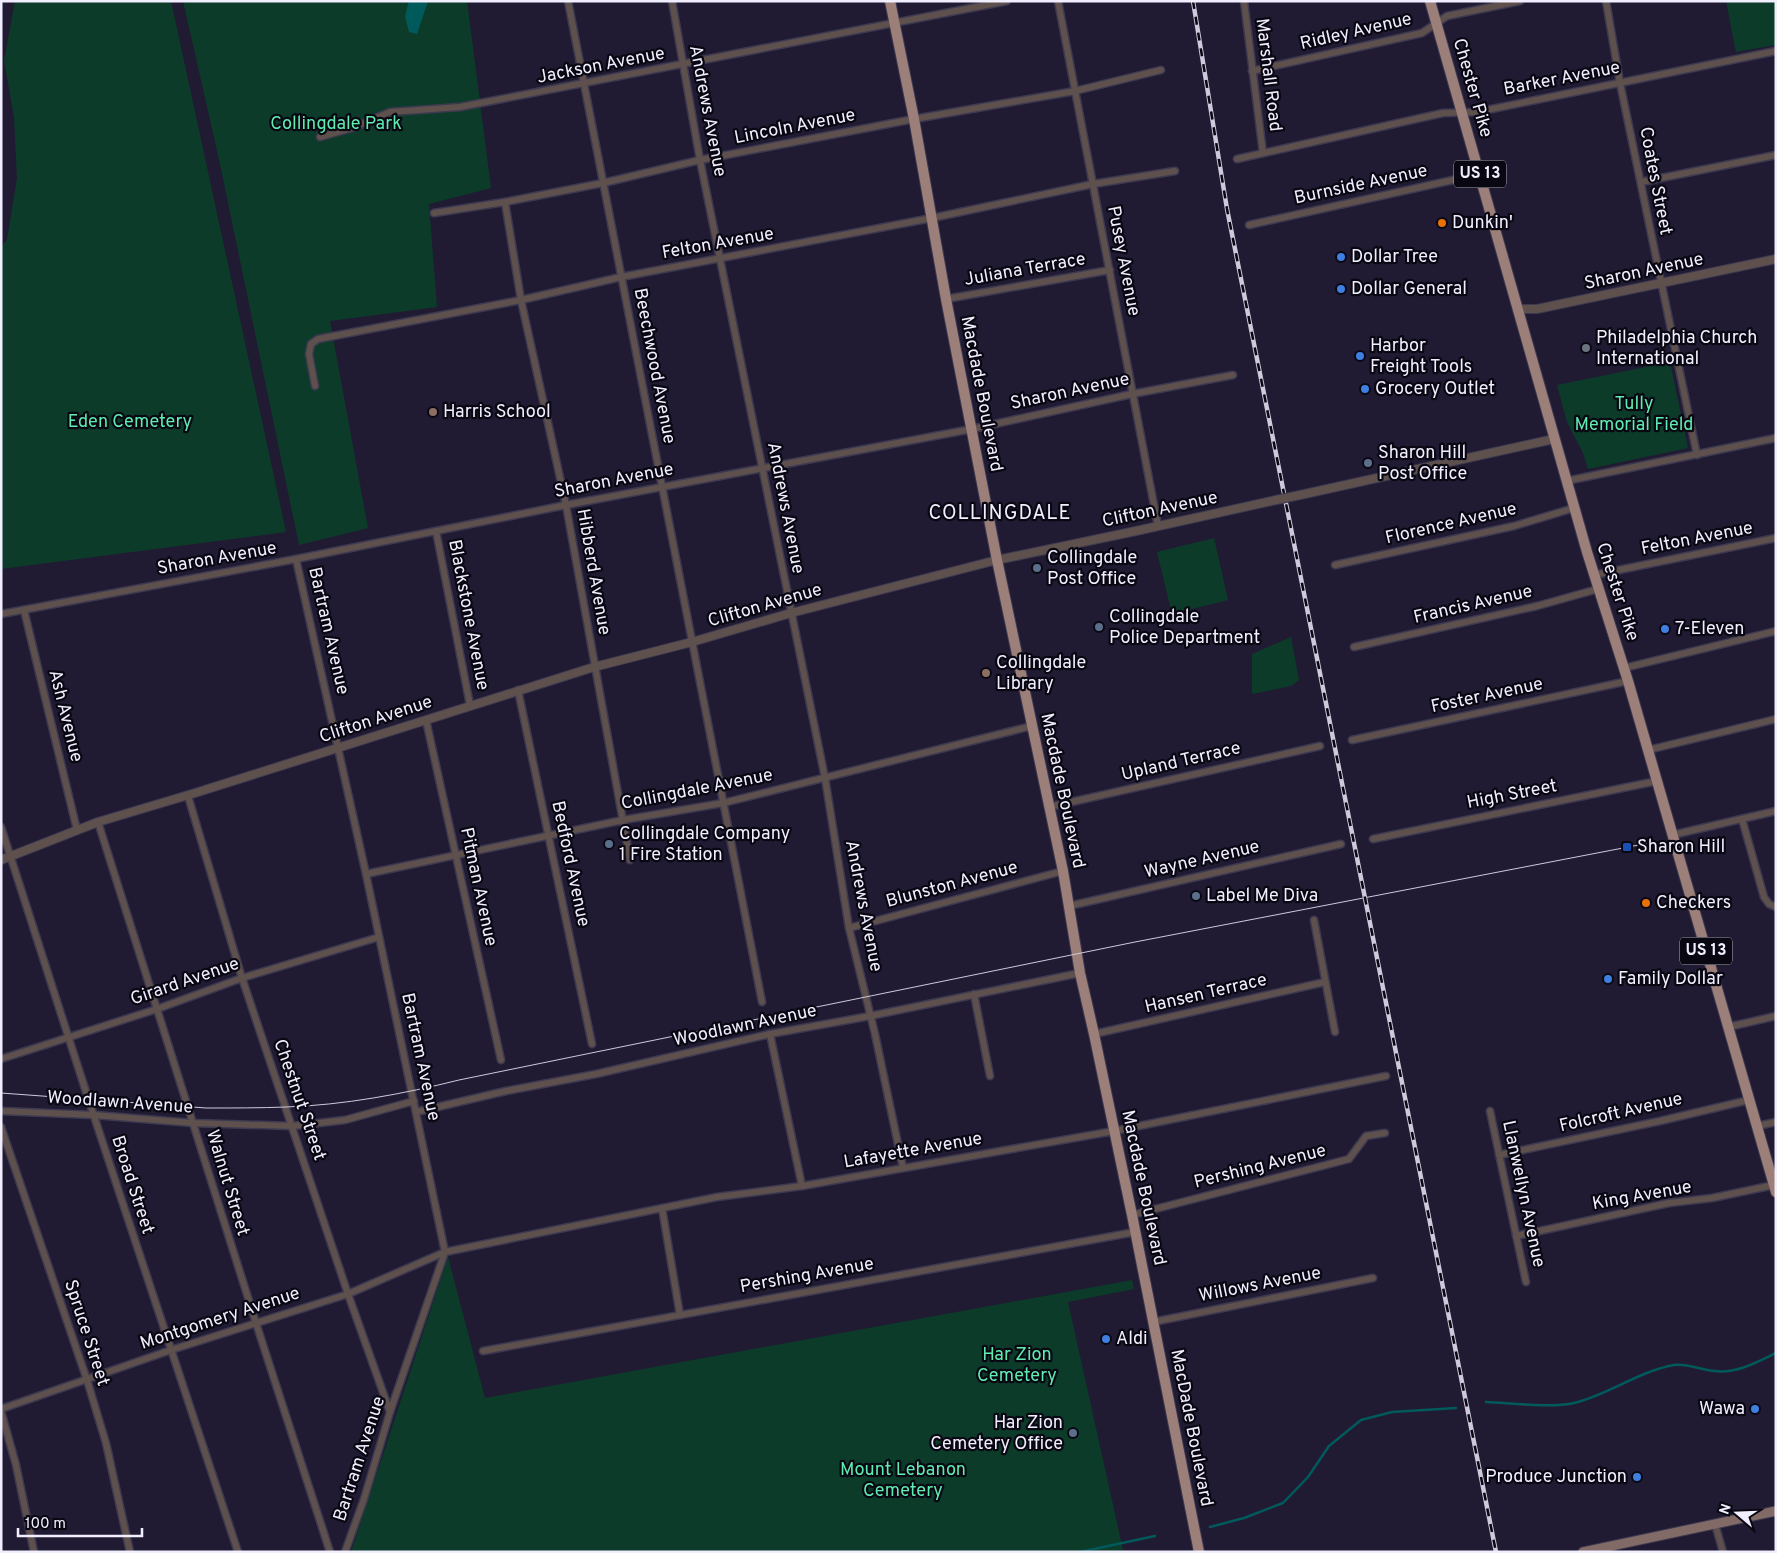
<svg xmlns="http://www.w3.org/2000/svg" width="1777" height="1553" font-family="Overpass,sans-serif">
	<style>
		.green { fill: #0c3c29 }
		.water { fill: #005a5b }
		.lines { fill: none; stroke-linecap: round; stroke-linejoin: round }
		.stream { stroke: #005a5b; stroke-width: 2.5 }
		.minor-casing { stroke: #3d3950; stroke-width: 9 }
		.tertiary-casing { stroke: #3d3950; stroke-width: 10 }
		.secondary-casing { stroke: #3d3950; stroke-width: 11 }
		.primary-casing { stroke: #3d3950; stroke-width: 12 }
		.minor { stroke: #5e504d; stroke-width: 6 }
		.tertiary { stroke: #5e504d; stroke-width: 8 }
		.secondary { stroke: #826b66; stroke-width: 9 }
		.primary { stroke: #9d7f79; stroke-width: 10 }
		.tram { stroke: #cdcadc; stroke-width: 1 }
		.rail-casing { stroke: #cdcadc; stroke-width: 4.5 }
		.rail { stroke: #090812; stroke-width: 2.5; stroke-dasharray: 8; stroke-linecap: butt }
		.tertiary-bridge-casing { stroke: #3d3950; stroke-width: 10; stroke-linecap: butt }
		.tertiary-bridge { stroke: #5e504d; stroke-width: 8 }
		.food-dot { fill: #e8710a; stroke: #090812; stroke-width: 2 }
		.shop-dot { fill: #3f7fe0; stroke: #090812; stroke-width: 2 }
		.worship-dot { fill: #6b7280; stroke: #090812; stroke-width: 2 }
		.education-dot { fill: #8d6e63; stroke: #090812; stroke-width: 2 }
		.service-dot { fill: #5c6f8a; stroke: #090812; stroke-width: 2 }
		.transit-dot { fill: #1a4fb4; stroke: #090812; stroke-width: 2 }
		.labels { text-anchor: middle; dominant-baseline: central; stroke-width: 4.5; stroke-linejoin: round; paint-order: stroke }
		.shield { fill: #090812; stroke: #aba9b8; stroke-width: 1 }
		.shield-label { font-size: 16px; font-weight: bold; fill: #f1eeff }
		.street-label { font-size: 18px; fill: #f1eeff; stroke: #090812 }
		.park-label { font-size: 18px; fill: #5fecb0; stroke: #090812 }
		.poi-label { font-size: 18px; fill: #f1eeff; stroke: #090812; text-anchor: start }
		.quarter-label { font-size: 20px; letter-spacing: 1px; fill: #f1eeff; stroke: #090812 }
	</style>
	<rect width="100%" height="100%" fill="#201b33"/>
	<!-- green -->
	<g class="green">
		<polygon points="15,1 171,1 286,532 1,569 1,246 7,240 17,178 14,117 4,61"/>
		<polygon points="183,1 467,1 491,188 429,204 437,307 330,321 368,528 299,545 220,164"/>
		<polygon points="1726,1 1776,1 1776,45 1736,52"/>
		<polygon points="1670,362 1688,448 1588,469 1583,453 1567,422 1557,385"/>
		<polygon points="1214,538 1228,600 1172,614 1157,552"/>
		<polygon points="1291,637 1299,680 1291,686 1252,694 1252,654"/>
		<polygon points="448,1257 485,1398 1132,1280 1134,1289 1068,1302 1123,1550 1113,1552 351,1552"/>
	</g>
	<!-- water -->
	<polygon class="water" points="409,1 428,1 417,34 409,32 405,16"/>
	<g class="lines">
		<!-- stream -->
		<g class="stream">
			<path d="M1486 1402C1511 1403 1555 1409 1578 1402 1611 1393 1640 1371 1674 1365 1688 1363 1700 1370 1715 1371 1736 1374 1757 1362 1776 1353"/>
			<polyline points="1210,1527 1244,1518 1283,1503 1308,1477 1329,1446 1361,1420 1392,1412 1456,1408"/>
			<polyline points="1080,1552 1155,1536"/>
		</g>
		<defs>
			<g id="minor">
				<polyline points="568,1 762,1002"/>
				<polyline points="672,1 700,160 825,778 849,928 875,1034 903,1168"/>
				<polyline points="1058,1 1158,526"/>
				<polyline points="1244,1 1263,153"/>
				<polyline points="1606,1 1620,83 1697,455"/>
				<polyline points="1252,71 1422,33 1447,16 1520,1"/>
				<polyline points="320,137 355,127 390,112 460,107 1007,1"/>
				<polyline points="1237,159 1443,113 1477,112 1776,51"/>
				<polyline points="1641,182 1776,155"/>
				<polyline points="505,202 521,300 566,505 630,860"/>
				<polyline points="434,213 505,202 603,183 700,160 914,119 1075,91 1161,70"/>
				<polyline points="1249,225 1480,174"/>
				<polyline points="946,299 1110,270"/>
				<polyline points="315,386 309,354 311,344 318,339 521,300 621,277 932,218 1093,184 1175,171"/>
				<polyline points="1566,481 1776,438"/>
				<polyline points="436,531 470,705"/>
				<polyline points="296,559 366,874 445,1252 390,1412 364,1499 345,1552"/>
				<polyline points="1335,565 1514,526 1574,508"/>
				<polyline points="1594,575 1776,538"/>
				<polyline points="24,610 77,830"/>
				<polyline points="1,614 296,559 566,505 972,429 1132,394 1233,375"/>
				<polyline points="1354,647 1537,606 1598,589"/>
				<polyline points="1624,668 1776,631"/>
				<polyline points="518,690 592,1044"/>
				<polyline points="426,720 501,1060"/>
				<polyline points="1352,740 1628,681"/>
				<polyline points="1648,750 1776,719"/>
				<polyline points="188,796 242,978 348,1294 390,1412"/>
				<polyline points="1049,807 1320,746"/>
				<polyline points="1742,819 1764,897 1769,904 1776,907"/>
				<polyline points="98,822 256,1323 330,1552"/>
				<polyline points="1,827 88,1098 238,1552"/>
				<polyline points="1672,835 1776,811"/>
				<polyline points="1373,839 1657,781"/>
				<polyline points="366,874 623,820 723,803 1032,726"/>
				<polyline points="1069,906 1341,844"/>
				<polyline points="1314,920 1335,1032"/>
				<polyline points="849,928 1063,871"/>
				<polyline points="974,994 990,1076"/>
				<polyline points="1728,1027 1776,1016"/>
				<polyline points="770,1034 802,1186"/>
				<polyline points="1094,1034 1325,982"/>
				<polyline points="1,1059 157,1009 242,978 379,937"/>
				<polyline points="1,1111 94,1115 193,1123 293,1126 345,1120 414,1101"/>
				<polyline points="1490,1111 1526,1282"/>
				<polyline points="416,1112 506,1091 596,1074 770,1034 870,1016 1080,973"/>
				<polyline points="1757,1126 1776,1122"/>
				<polyline points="1,1127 87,1380 106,1443 130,1552"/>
				<polyline points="1499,1155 1660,1121 1749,1100"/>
				<polyline points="662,1208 680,1315"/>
				<polyline points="1132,1215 1349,1159 1366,1136 1385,1133"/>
				<polyline points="1516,1236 1669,1203 1712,1198 1774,1185"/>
				<polyline points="1153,1322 1373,1278"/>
				<polyline points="483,1351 1135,1232"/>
				<polyline points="1,1409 171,1350 348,1294 445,1252 717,1197 802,1186 1114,1131 1386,1076"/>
				<polyline points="1,1411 16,1465 34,1552"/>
				<polyline points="1715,1524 1723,1552"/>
			</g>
			<g id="tertiary">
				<polyline points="1517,309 1537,309 1776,259"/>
				<polyline points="1300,495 1554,439"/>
				<polyline points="1,860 98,822 195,793 594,667 692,642 791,613 997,560 1136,531 1276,500"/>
			</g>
			<polyline id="secondary" points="1583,1552 1776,1511"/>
			<g id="primary">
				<polyline points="890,1 914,119 946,299 997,560 1063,871 1080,973 1094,1034 1132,1215 1199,1552"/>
				<polyline points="1430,1 1587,552 1628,681 1776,1192"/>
			</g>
		</defs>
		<!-- minor casing -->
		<use href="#minor" class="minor-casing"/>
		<!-- tertiary casing -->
		<use href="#tertiary" class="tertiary-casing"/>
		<!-- secondary casing -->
		<use href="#secondary" class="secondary-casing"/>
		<!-- primary casing -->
		<use href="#primary" class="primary-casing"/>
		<!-- minor -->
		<use href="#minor" class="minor"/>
		<!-- tertiary -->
		<use href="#tertiary" class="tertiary"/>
		<!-- secondary -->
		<use href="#secondary" class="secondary"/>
		<!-- primary -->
		<use href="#primary" class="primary"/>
		<!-- tram -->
		<path class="tram" d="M1 1093 206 1108C233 1108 260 1108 286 1107 344 1105 403 1094 459 1080L1135 942 1649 843"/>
		<defs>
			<polyline id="rail" points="1193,1 1227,209 1496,1552"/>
		</defs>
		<!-- rail casing -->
		<use href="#rail" class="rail-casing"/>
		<!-- rail -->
		<use href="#rail" class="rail"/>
		<defs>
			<polyline id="tertiary-bridge" points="1276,500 1300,495"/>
		</defs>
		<!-- tertiary-bridge casing -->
		<use href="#tertiary-bridge" class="tertiary-bridge-casing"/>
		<!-- tertiary-bridge -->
		<use href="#tertiary-bridge" class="tertiary-bridge"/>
	</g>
	<!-- markers -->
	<g class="food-dot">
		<circle cx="1442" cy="223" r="5"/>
		<circle cx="1646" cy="903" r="5"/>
	</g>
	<g class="shop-dot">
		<circle cx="1341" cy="257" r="5"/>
		<circle cx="1341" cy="289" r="5"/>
		<circle cx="1360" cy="356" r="5"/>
		<circle cx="1365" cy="389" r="5"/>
		<circle cx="1665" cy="629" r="5"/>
		<circle cx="1608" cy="979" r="5"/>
		<circle cx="1106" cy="1339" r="5"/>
		<circle cx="1755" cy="1409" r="5"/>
		<circle cx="1637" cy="1477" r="5"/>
	</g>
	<circle class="worship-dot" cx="1586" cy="348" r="5"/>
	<g class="education-dot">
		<circle cx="433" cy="412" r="5"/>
		<circle cx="986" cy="673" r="5"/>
	</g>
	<g class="service-dot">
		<circle cx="1368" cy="463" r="5"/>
		<circle cx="1037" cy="568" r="5"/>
		<circle cx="1099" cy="627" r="5"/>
		<circle cx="609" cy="844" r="5"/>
		<circle cx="1196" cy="896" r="5"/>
		<circle cx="1073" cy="1433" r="5"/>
	</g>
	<rect class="transit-dot" x="1622" y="842" width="10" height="10" rx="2.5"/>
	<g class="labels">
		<!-- shield labels -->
		<g class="shield">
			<rect x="1454" y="160.5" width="52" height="27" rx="4"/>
			<rect x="1680" y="937.5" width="52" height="27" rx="4"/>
		</g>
		<g class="shield-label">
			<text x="1480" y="174">US 13</text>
			<text x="1706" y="951">US 13</text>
		</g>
		<!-- street labels -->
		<g class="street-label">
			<text transform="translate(1356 32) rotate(-13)">Ridley Avenue</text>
			<text transform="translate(601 66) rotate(-11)">Jackson Avenue</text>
			<text transform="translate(1268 75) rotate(83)">Marshall Road</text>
			<text transform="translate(1562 79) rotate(-11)">Barker Avenue</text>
			<text transform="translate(1472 88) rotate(74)">Chester Pike</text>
			<text transform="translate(707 111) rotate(79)">Andrews Avenue</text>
			<text transform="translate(795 127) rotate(-11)">Lincoln Avenue</text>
			<text transform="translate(1655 181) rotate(79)">Coates Street</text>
			<text transform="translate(1361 185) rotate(-12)">Burnside Avenue</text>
			<text transform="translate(718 244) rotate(-10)">Felton Avenue</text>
			<text transform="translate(1123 261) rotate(79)">Pusey Avenue</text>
			<text transform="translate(1025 270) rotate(-10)">Juliana Terrace</text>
			<text transform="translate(1644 272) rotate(-12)">Sharon Avenue</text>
			<text transform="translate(654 366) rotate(79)">Beechwood Avenue</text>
			<text transform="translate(1070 392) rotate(-12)">Sharon Avenue</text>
			<text transform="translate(981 394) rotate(79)">Macdade Boulevard</text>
			<text transform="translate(614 481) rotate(-11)">Sharon Avenue</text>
			<text transform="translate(785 508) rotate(79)">Andrews Avenue</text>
			<text transform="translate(1160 510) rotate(-12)">Clifton Avenue</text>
			<text transform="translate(1451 524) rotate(-13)">Florence Avenue</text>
			<text transform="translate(1697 539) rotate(-11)">Felton Avenue</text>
			<text transform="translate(217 559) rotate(-10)">Sharon Avenue</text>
			<text transform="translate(593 572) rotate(80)">Hibberd Avenue</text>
			<text transform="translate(1617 592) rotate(72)">Chester Pike</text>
			<text transform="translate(1473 605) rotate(-13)">Francis Avenue</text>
			<text transform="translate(765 606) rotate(-16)">Clifton Avenue</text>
			<text transform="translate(468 615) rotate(79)">Blackstone Avenue</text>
			<text transform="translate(328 631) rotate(77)">Bartram Avenue</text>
			<text transform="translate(1487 696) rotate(-12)">Foster Avenue</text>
			<text transform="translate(65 716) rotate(76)">Ash Avenue</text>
			<text transform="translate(376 720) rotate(-18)">Clifton Avenue</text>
			<text transform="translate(1181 762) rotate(-13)">Upland Terrace</text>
			<text transform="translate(697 790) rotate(-11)">Collingdale Avenue</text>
			<text transform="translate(1062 791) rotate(78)">Macdade Boulevard</text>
			<text transform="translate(1512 795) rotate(-11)">High Street</text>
			<text transform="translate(1202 860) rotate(-13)">Wayne Avenue</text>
			<text transform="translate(570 864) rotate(78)">Bedford Avenue</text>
			<text transform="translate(952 885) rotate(-15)">Blunston Avenue</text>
			<text transform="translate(478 887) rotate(78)">Pitman Avenue</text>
			<text transform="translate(863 906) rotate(79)">Andrews Avenue</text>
			<text transform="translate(185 982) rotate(-19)">Girard Avenue</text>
			<text transform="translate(1206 994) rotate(-13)">Hansen Terrace</text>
			<text transform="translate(745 1026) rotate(-12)">Woodlawn Avenue</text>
			<text transform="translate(420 1057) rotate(78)">Bartram Avenue</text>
			<text transform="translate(299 1100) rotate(71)">Chestnut Street</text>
			<text transform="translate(120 1103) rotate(4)">Woodlawn Avenue</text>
			<text transform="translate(1621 1113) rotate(-13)">Folcroft Avenue</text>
			<text transform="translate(913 1151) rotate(-10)">Lafayette Avenue</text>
			<text transform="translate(1260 1167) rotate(-14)">Pershing Avenue</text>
			<text transform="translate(227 1183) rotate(73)">Walnut Street</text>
			<text transform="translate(132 1185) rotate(72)">Broad Street</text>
			<text transform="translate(1143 1188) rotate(78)">Macdade Boulevard</text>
			<text transform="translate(1523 1194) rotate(78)">Llanwellyn Avenue</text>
			<text transform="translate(1642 1196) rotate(-10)">King Avenue</text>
			<text transform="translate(807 1276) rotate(-10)">Pershing Avenue</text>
			<text transform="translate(1260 1285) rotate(-11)">Willows Avenue</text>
			<text transform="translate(220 1319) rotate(-18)">Montgomery Avenue</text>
			<text transform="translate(86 1333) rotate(72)">Spruce Street</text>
			<text transform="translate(1191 1428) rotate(79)">MacDade Boulevard</text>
			<text transform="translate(360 1459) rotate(-72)">Bartram Avenue</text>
		</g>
		<!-- park labels -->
		<g class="park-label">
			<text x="336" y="124">Collingdale Park</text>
			<text x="1634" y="404">Tully<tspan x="1634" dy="21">Memorial Field</tspan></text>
			<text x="130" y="422">Eden Cemetery</text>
			<text x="1017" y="1355">Har Zion<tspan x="1017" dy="21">Cemetery</tspan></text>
			<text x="903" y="1470">Mount Lebanon<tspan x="903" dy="21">Cemetery</tspan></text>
		</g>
		<!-- poi labels -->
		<g class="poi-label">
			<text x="1452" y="223">Dunkin'</text>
			<text x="1351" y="257">Dollar Tree</text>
			<text x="1351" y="289">Dollar General</text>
			<text x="1596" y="338">Philadelphia Church<tspan x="1596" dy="21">International</tspan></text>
			<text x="1370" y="346">Harbor<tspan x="1370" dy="21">Freight Tools</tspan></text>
			<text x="1375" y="389">Grocery Outlet</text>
			<text x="443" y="412">Harris School</text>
			<text x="1378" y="453">Sharon Hill<tspan x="1378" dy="21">Post Office</tspan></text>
			<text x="1047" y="558">Collingdale<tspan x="1047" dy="21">Post Office</tspan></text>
			<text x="1109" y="617">Collingdale<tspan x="1109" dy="21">Police Department</tspan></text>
			<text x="1675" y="629">7-Eleven</text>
			<text x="996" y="663">Collingdale<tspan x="996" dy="21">Library</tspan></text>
			<text x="619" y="834">Collingdale Company<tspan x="619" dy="21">1 Fire Station</tspan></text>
			<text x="1637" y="847">Sharon Hill</text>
			<text x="1206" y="896">Label Me Diva</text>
			<text x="1656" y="903">Checkers</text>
			<text x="1618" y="979">Family Dollar</text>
			<text x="1116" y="1339">Aldi</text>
			<text x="1745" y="1409" text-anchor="end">Wawa</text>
			<text x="1063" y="1423" text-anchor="end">Har Zion<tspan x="1063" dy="21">Cemetery Office</tspan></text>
			<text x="1627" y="1477" text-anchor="end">Produce Junction</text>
		</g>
		<!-- quarter labels -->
		<g class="quarter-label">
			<text x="1000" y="514">COLLINGDALE</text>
		</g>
	</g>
	<!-- border -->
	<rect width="1777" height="1553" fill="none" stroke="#f1eeff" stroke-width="5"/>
	<!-- north arrow -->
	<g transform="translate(1737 1513) rotate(289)" stroke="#090812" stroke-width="4" paint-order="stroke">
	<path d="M0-4L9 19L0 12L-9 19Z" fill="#f1eeff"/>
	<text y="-8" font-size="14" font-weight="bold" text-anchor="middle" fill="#f1eeff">N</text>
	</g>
	<!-- scale -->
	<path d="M18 1528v8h124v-8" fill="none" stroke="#f1eeff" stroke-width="2.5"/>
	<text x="25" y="1528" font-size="15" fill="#f1eeff" stroke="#090812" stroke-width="4" paint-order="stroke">100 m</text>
</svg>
